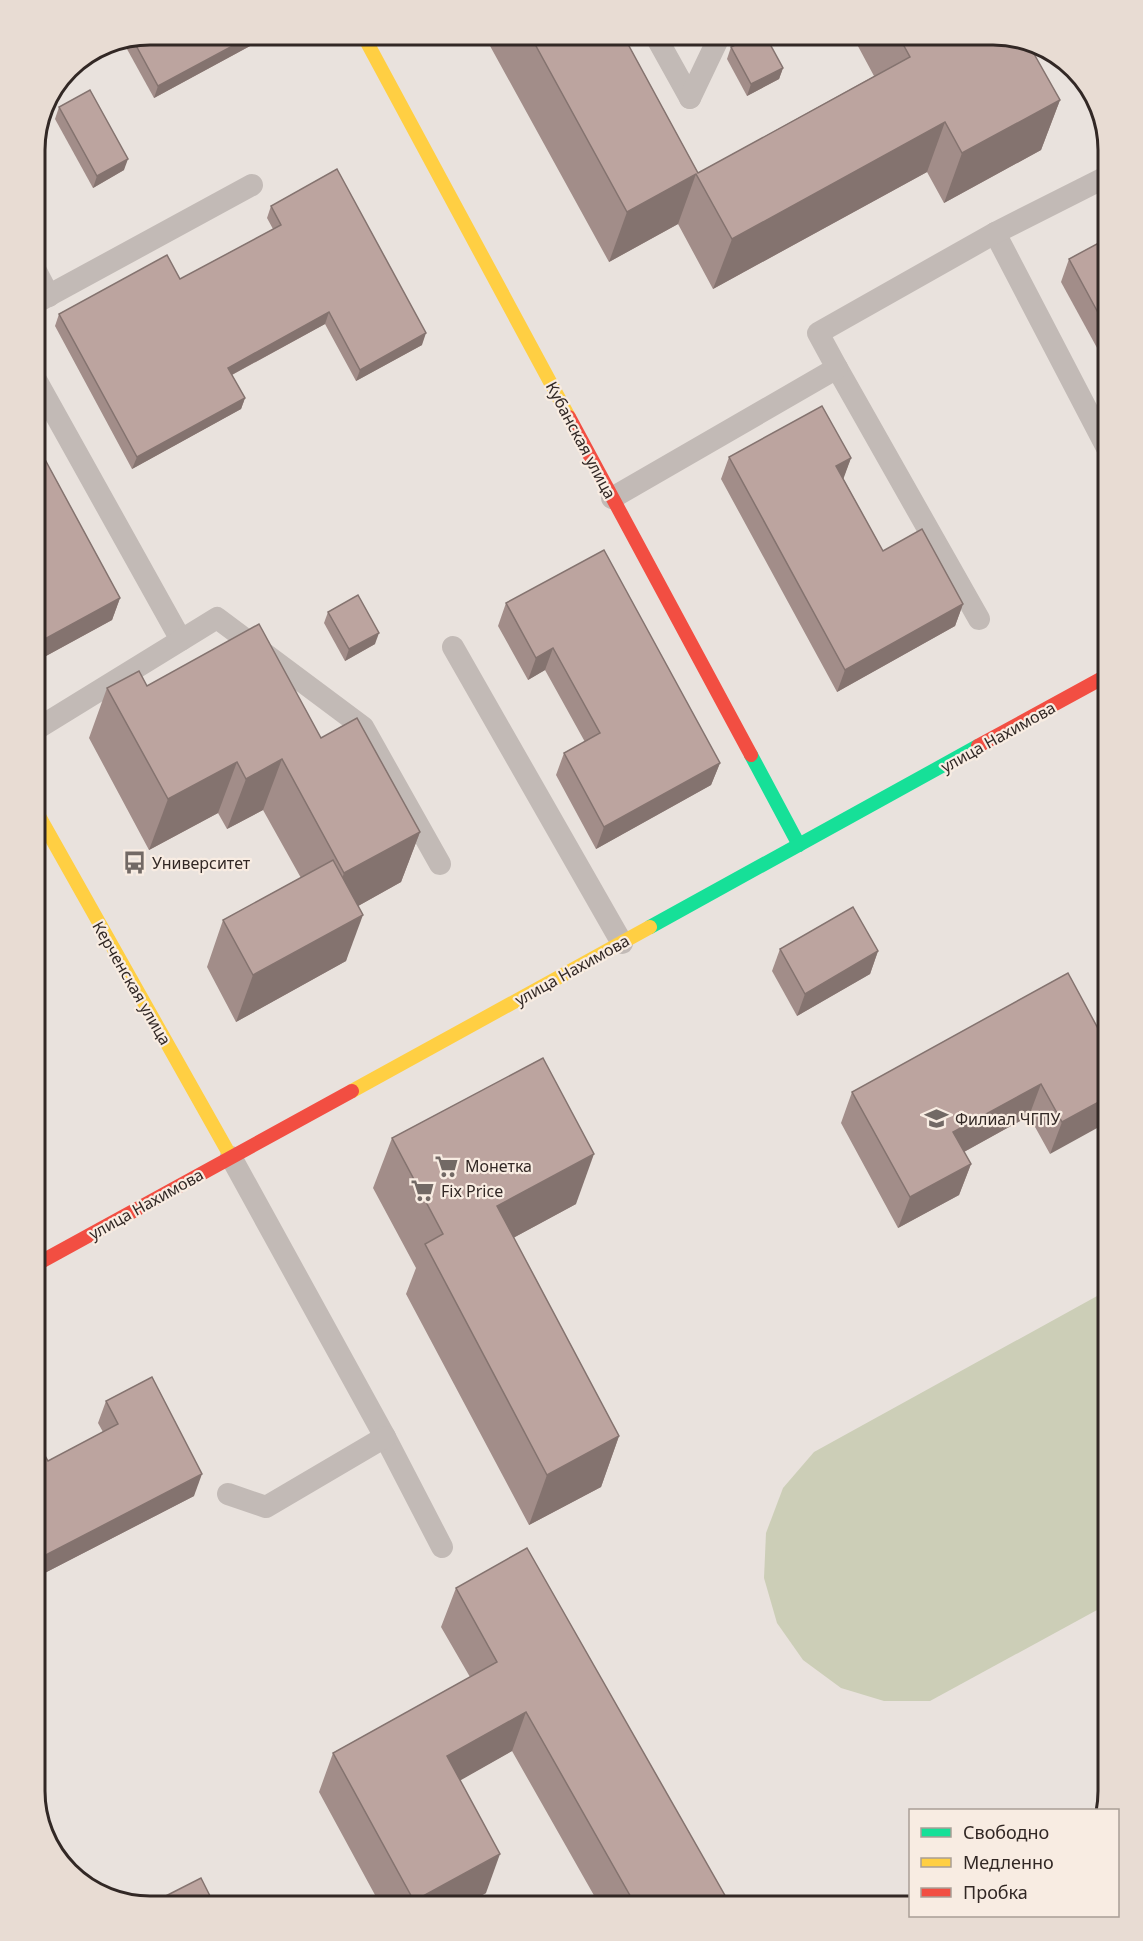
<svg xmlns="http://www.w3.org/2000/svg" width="1143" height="1941" font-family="'Noto Sans',sans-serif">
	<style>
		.green { fill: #ccceb7 }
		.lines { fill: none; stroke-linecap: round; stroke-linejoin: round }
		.lane { stroke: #c2bab6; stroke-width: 22 }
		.fast { stroke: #16e098; stroke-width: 14 }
		.slow { stroke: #ffcf43; stroke-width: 14 }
		.jam { stroke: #f24e42; stroke-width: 14 }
		.wall { fill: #a28d89 }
		.shaded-wall { fill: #84736f }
		.building { fill: #bca49f; stroke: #84736f; stroke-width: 1.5 }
		.labels { text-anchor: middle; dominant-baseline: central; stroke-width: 4.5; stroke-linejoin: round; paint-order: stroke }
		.street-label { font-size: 16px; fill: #322825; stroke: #f8ece2 }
		.poi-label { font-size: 16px; fill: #322825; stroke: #f8ece2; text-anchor: start }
		.rim { fill: none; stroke: #322825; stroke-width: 3 }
	</style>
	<rect width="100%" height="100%" fill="#e9e2dd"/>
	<!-- green -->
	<polygon class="green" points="1108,1290 1108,1604 930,1701 884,1701 841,1688 803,1660 777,1623 764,1578 766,1533 783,1488 814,1452"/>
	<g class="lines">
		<!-- lane -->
		<g class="lane">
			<polyline points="655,35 690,98"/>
			<polyline points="690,98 720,35"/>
			<polyline points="995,233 1108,450"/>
			<polyline points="35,269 49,296"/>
			<polyline points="35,303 252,185"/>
			<polyline points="837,368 979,619"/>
			<polyline points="35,378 181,640"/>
			<polyline points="612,498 837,368 818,333 995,233 1108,176"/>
			<polyline points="453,647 622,943"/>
			<polyline points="35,730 217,618 363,727 440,864"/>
			<polyline points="231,1157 385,1437 442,1547"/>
			<polyline points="228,1494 266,1507 385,1437"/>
		</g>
		<!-- fast -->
		<g class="fast">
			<polyline points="751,755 799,845"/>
			<polyline points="650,927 978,746"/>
		</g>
		<!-- slow -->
		<g class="slow">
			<polyline points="363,35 569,417"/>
			<polyline points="35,809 231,1157"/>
			<polyline points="352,1091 650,927"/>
		</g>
		<!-- jam -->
		<g class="jam">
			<polyline points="569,417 751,755"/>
			<polyline points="978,746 1108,675"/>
			<polyline points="35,1265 352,1091"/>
		</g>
	</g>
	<!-- wall -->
	<g class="wall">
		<polygon points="150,34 250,46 154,98 122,40"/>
		<polygon points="484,35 623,35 698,173 874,76 852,35 1001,35 1060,100 1041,150 944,203 927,172 713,289 678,224 609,262"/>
		<polygon points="731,47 783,68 779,79 747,96 727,59"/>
		<polygon points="59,107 124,170 93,188 55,119"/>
		<polygon points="271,206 422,345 356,381 325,324 232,375 245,398 241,409 132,469 55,326 59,314 180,279 273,229 267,218"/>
		<polygon points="1108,238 1108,353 1102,357 1061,282 1069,259"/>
		<polygon points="35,441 120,598 112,620 35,662"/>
		<polygon points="729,457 851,458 843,478 883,551 963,604 955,626 837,692 721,479"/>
		<polygon points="506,603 720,763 711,785 596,849 556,775 564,753 585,742 545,670 528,680 498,626"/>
		<polygon points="328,612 375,644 345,661 324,623"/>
		<polygon points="147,686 321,738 420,832 401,882 358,906 346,961 236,1022 207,967 223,920 301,878 263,810 227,829 218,813 149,850 89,738 107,688"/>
		<polygon points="780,949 878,951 870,974 797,1016 772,971"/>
		<polygon points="1108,1047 1050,1154 1029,1116 964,1152 971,1164 959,1195 898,1228 841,1123 852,1092"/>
		<polygon points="392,1138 576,1204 513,1238 619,1436 601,1487 529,1525 406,1294 416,1268 373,1188"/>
		<polygon points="106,1401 194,1496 35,1578 35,1438 48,1461 103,1432 98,1423"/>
		<polygon points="456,1588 731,1906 600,1906 512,1751 460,1780 486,1893 462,1906 381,1906 319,1792 333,1753 470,1677 441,1627"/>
	</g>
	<!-- shaded-wall -->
	<g class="shaded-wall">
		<polygon points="254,35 250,46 154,98 158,86"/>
		<polygon points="783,68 779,79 747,96 751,84"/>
		<polygon points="1060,100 1041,150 944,203 962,153"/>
		<polygon points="945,122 927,172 713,289 732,239"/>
		<polygon points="128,159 124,170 93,188 97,176"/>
		<polygon points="696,174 678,224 609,262 627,212"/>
		<polygon points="329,312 325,324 224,379 228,368"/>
		<polygon points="426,333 422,345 356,381 360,370"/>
		<polygon points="1108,339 1108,353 1102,357"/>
		<polygon points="245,398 241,409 132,469 137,457"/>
		<polygon points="851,458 843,480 836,466"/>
		<polygon points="120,598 112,620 35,662 43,640"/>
		<polygon points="963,604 955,626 837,692 845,670"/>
		<polygon points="379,633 375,644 345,661 349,649"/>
		<polygon points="553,648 545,670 528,680 536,658"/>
		<polygon points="282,759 263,810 227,829 246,779"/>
		<polygon points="237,762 218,813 149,850 168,799"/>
		<polygon points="720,763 711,785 596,849 604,827"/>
		<polygon points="420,832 401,882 326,924 344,873"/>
		<polygon points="363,915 346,961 236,1022 253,975"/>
		<polygon points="878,951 870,974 797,1016 805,994"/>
		<polygon points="41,1046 35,1065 35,1050"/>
		<polygon points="1041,1084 1029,1116 942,1164 953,1132"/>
		<polygon points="1108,1097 1108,1122 1050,1154 1062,1122"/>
		<polygon points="594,1154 576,1204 478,1257 497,1206"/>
		<polygon points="971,1164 959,1195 898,1228 910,1197"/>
		<polygon points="619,1436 601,1487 529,1525 547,1475"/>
		<polygon points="202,1474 194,1496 35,1578 42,1557"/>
		<polygon points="526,1712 512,1751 433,1796 447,1756"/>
		<polygon points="500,1854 486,1893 462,1906 412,1906 414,1901"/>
	</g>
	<!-- building -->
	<g class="building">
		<polygon points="150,34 253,35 158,86 132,38"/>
		<polygon points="530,35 623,35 698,173 910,57 898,35 1001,35 1029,45 1060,100 962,153 945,122 732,239 696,174 627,212"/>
		<polygon points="756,35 765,35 783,68 751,84 731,47"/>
		<polygon points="90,90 128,159 97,176 59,107"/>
		<polygon points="337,169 426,333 360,370 329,312 228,368 245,398 137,457 59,314 167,255 180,279 281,225 271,206"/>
		<polygon points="1108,238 1108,331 1069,259"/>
		<polygon points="822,406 851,458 836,466 883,551 922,529 963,604 845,670 729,457"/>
		<polygon points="35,441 120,598 43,640 35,624"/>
		<polygon points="604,550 720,763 604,827 564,753 600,733 553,648 536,658 506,603"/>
		<polygon points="358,595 379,633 349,649 328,612"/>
		<polygon points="259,624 321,738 357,718 420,832 344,873 282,759 246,779 237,762 168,799 107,688 139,671 147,686"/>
		<polygon points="333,860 363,915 253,975 223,920"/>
		<polygon points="853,907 878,951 805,994 780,949"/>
		<polygon points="1068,973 1108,1047 1108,1097 1062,1122 1041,1084 953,1132 971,1164 910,1197 852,1092"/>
		<polygon points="35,1034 41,1046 35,1050"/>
		<polygon points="543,1058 594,1154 497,1206 619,1436 547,1475 425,1244 443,1234 392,1138"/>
		<polygon points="152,1377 202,1474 42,1557 35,1543 35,1438 48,1461 118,1424 106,1401"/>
		<polygon points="527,1548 731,1906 636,1906 526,1712 447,1756 500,1854 414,1901 333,1753 497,1662 456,1588"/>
		<polygon points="201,1878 215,1906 146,1906"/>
	</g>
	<!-- icons -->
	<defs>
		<symbol id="bus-bare" viewBox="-9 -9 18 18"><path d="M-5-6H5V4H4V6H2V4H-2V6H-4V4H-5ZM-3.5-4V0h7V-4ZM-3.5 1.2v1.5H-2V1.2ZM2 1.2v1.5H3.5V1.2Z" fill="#726965" stroke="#f8ece2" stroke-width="2.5" paint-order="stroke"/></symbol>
		<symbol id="university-bare" viewBox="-9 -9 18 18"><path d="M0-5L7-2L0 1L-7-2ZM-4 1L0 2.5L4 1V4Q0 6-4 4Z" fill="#726965" stroke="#f8ece2" stroke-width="2.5" paint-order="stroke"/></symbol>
		<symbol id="supermarket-bare" viewBox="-9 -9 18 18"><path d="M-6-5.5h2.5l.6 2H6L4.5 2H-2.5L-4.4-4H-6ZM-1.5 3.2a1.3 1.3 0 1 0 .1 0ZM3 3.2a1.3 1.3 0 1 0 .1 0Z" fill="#726965" stroke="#f8ece2" stroke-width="2.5" paint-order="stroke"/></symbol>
	</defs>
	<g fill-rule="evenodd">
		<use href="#bus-bare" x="118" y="846" width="33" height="33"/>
		<use href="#university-bare" x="920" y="1102" width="33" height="33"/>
		<use href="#supermarket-bare" x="430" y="1150" width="33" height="33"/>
		<use href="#supermarket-bare" x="406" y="1174" width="33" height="33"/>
	</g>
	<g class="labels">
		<!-- street labels -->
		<g class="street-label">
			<text transform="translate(581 440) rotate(62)">Кубанская улица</text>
			<text transform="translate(998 737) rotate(-29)">улица Нахимова</text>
			<text transform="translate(572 970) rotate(-29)">улица Нахимова</text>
			<text transform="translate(132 983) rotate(60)">Керченская улица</text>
			<text transform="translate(146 1204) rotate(-29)">улица Нахимова</text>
		</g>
		<!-- poi labels -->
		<g class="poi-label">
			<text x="152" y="863">Университет</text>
			<text x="955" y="1119">Филиал ЧГПУ</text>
			<text x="465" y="1166">Монетка</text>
			<text x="441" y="1191">Fix Price</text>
		</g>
	</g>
	<!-- crop -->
	<path d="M0 0H1143V1941H0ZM150 45H993A105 105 0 0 1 1098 150V1791A105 105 0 0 1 993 1896H150A105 105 0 0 1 45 1791V150A105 105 0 0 1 150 45Z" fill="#e8dcd3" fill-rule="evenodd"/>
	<path class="rim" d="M150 45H993A105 105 0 0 1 1098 150V1791A105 105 0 0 1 993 1896H150A105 105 0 0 1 45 1791V150A105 105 0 0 1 150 45Z"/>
	<!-- legend -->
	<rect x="909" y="1809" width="210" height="108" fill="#f8ece2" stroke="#a99e96" stroke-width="1.5"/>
	<rect x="921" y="1828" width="30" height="9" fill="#16e098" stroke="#a99e96" stroke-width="1.5"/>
	<text x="963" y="1839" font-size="18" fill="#322825">Свободно</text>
	<rect x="921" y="1858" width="30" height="9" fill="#ffcf43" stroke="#a99e96" stroke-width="1.5"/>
	<text x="963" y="1869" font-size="18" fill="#322825">Медленно</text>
	<rect x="921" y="1888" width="30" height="9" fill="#f24e42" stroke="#a99e96" stroke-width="1.5"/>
	<text x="963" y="1899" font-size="18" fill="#322825">Пробка</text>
</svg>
